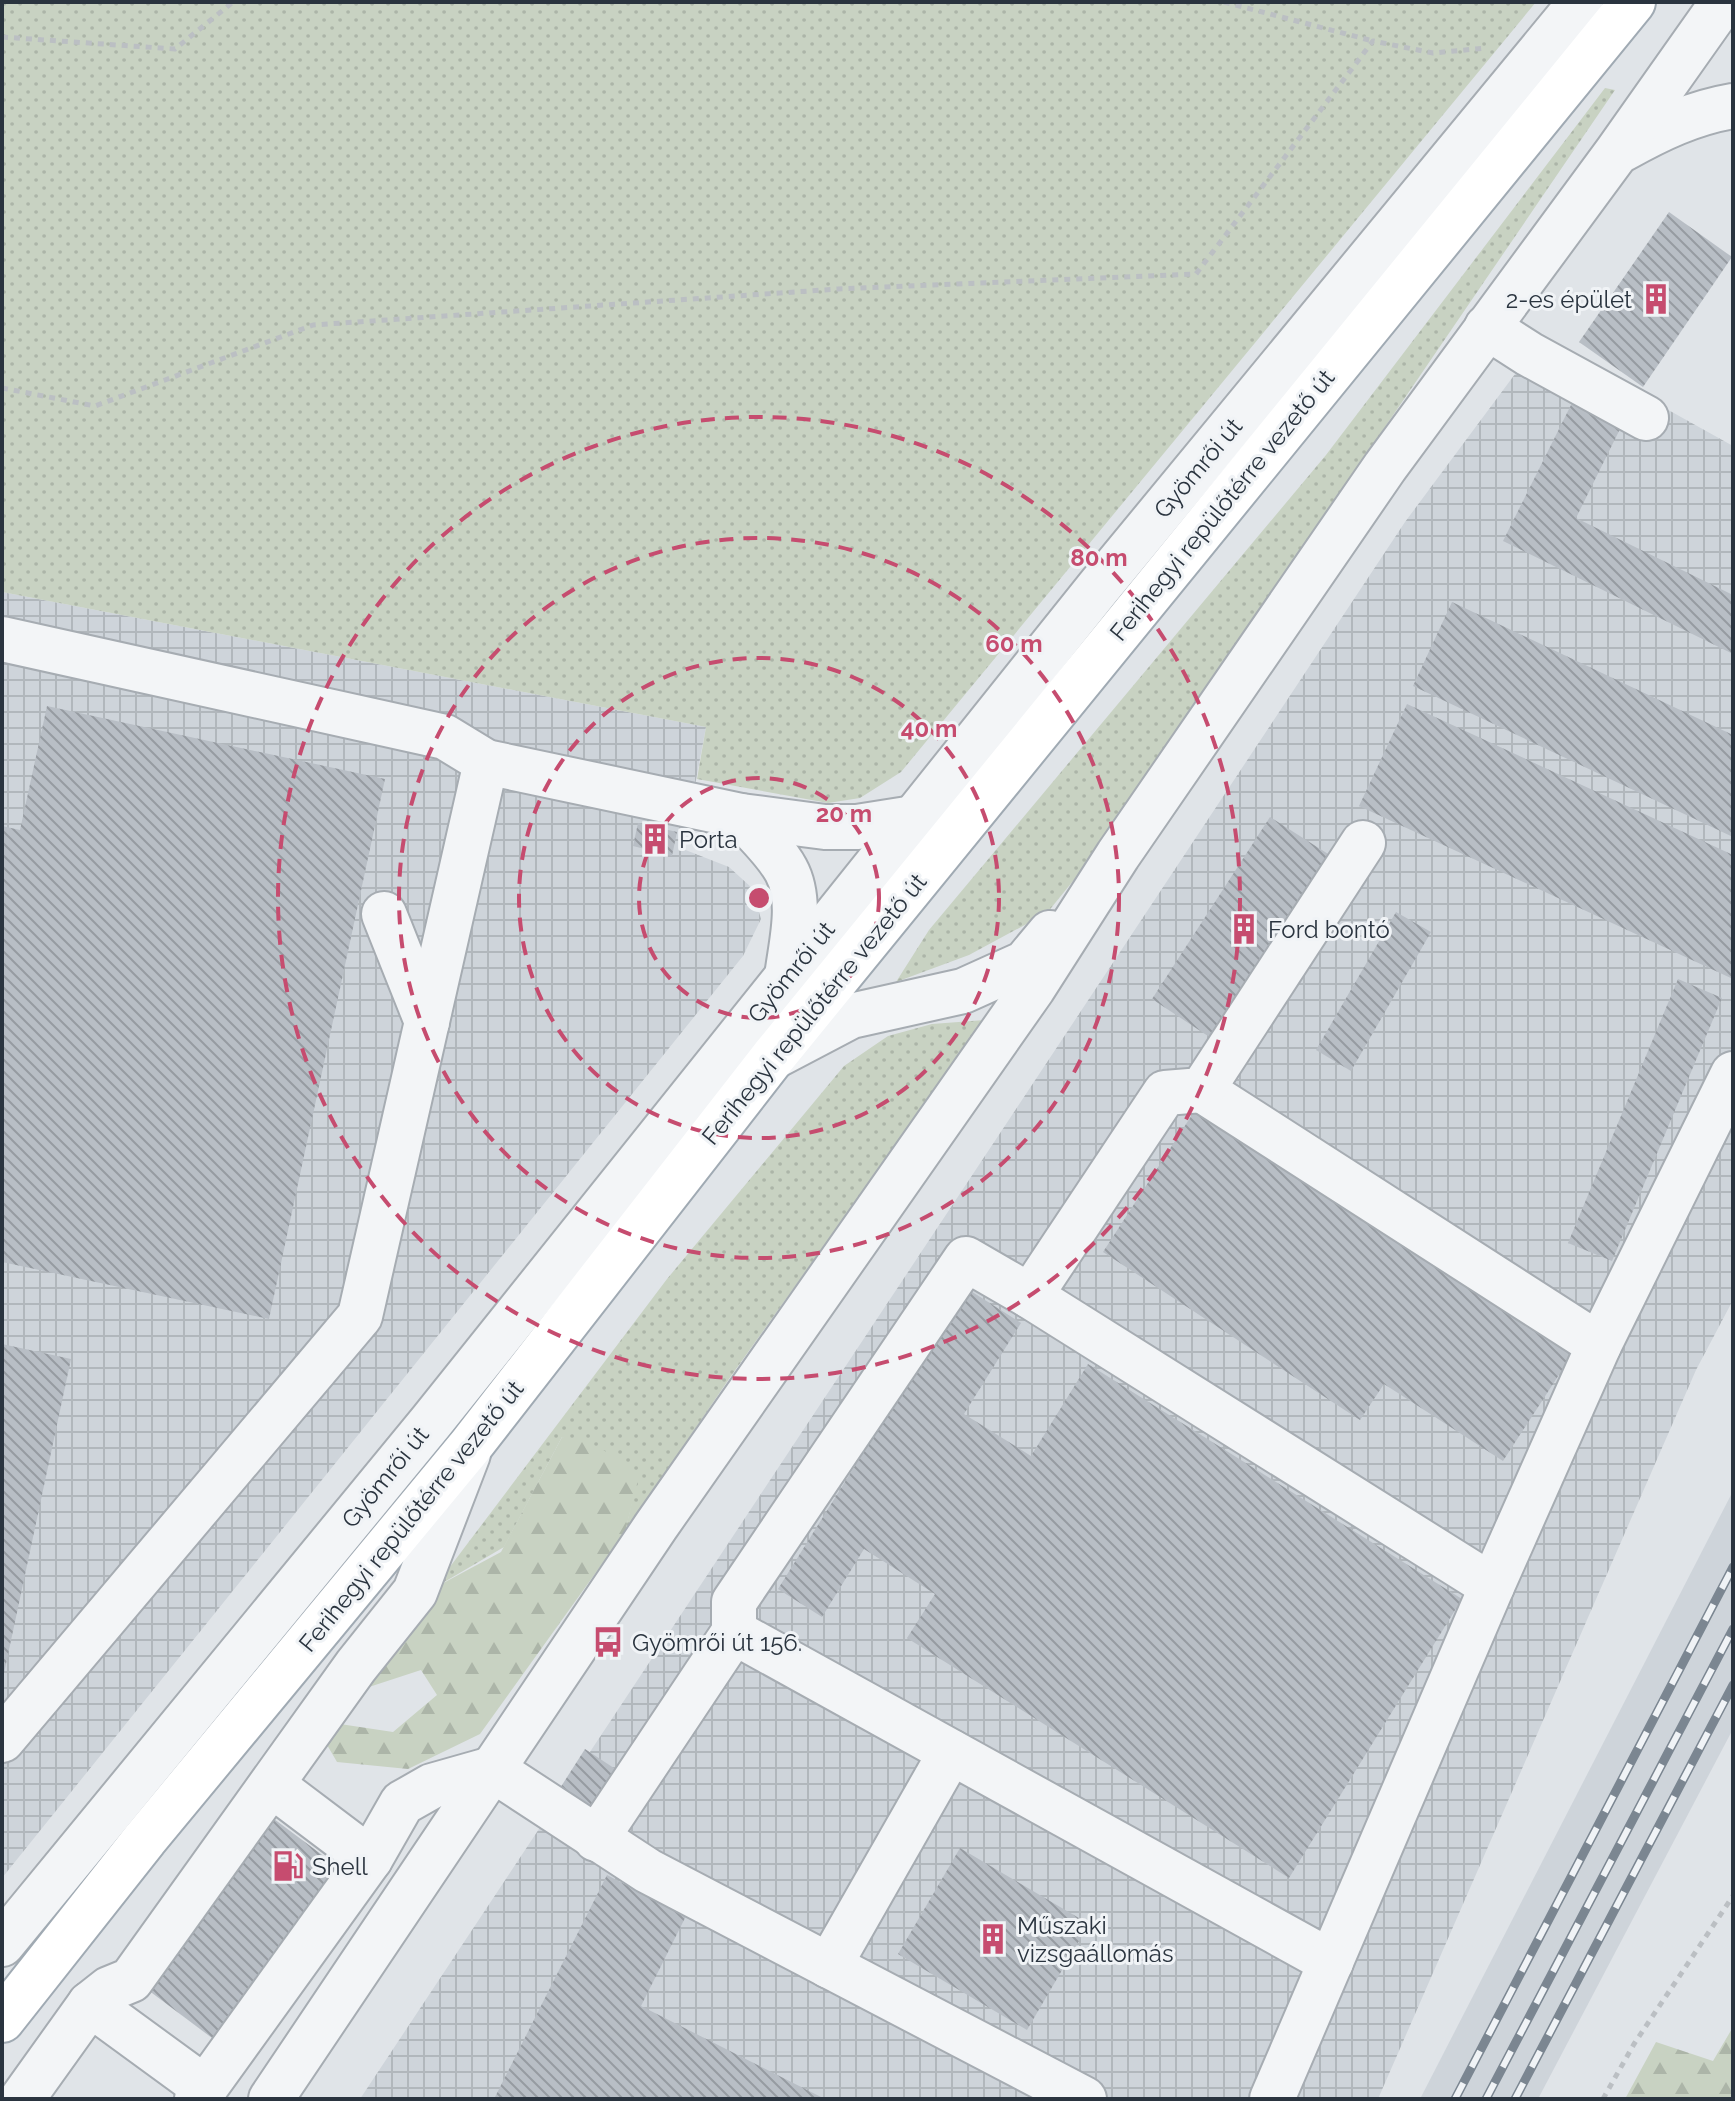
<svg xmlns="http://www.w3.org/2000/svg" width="1735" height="2101" font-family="Raleway,sans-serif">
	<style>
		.built { fill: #ced4da }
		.industrial { fill: url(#industrial-grid) }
		.grass { fill: url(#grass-dots) }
		.forest { fill: url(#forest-firs) }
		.building { fill: url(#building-back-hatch) }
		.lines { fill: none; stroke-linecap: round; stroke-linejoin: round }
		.minor-casing { stroke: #a6acb2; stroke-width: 48 }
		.major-casing { stroke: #a0aab3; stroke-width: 48 }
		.path { stroke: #bbbfc3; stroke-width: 5; stroke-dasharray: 6 6; stroke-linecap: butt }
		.minor { stroke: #f3f5f7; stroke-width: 44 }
		.major { stroke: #fff; stroke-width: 44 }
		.rail-casing { stroke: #7b8691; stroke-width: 9 }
		.rail { stroke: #f0f3f6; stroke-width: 6; stroke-dasharray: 18; stroke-linecap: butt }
		.ring { fill: none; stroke: #c64c6f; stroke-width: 4; stroke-dasharray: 14 10 }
		.labels { text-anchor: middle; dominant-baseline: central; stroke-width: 6; stroke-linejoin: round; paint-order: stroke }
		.poi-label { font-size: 24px; fill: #2a343f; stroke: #f0f3f6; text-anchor: start }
		.street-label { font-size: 24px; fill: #2a343f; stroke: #f0f3f6 }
		.centre { fill: #c64c6f; stroke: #f0f3f6; stroke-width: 4 }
		.ring-label { font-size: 24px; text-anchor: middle; font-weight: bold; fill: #c64c6f; stroke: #f0f3f6; stroke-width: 6; stroke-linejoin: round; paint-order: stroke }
	</style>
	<defs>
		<pattern id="industrial-grid" width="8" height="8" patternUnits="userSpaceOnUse" patternTransform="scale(2)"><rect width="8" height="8" fill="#ced4da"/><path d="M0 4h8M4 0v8" fill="none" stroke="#b1b7bc"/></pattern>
		<pattern id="grass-dots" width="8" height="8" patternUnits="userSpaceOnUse" patternTransform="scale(2)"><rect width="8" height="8" fill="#c8d2c2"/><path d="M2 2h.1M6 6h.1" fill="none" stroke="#acb5a8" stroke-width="1.8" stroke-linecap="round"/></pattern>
		<pattern id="forest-firs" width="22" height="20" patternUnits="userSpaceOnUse" patternTransform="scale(2)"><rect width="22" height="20" fill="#c8d2c2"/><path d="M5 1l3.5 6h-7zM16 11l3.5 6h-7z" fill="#acb5a8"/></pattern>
		<pattern id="building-back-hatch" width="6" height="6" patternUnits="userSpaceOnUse" patternTransform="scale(2)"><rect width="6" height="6" fill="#b8bec5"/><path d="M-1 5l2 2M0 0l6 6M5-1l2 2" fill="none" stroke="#969ba1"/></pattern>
	</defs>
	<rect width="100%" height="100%" fill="#e0e4e8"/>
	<!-- built -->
	<polygon class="built" points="1733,1491 1733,1729 1538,2099 1420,2099"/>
	<!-- industrial -->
	<g class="industrial">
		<polygon points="1541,339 1733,446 1733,1300 1696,1370 1378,2099 360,2099 1405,522"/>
		<polygon points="2,592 706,727 683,849 729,867 752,888 761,919 743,956 2,1878"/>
	</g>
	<!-- grass -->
	<g class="grass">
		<polygon points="2,2 1536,2 901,772 860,798 828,803 697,779 706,727 2,592"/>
		<polygon points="1605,88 1615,90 1086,865 1047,913 969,955 896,982 929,930 1326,455"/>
		<polygon points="985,1020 731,1376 625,1532 637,1480 562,1437 504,1547 434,1588 667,1279 844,1066 888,1036 932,1024"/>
	</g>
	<!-- forest -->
	<g class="forest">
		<path d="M562 1437C601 1444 611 1452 638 1480L625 1532 480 1734 408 1769 337 1762 323 1738 340 1724 393 1732 437 1695 421 1670 369 1687 434 1588 501 1552Z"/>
		<polygon points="1733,2027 1733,2099 1625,2099 1656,2042 1713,2061"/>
	</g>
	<!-- building -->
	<g class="building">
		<polygon points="1669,212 1732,257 1643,387 1579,342"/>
		<polygon points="1572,403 1621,427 1576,518 1733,595 1733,654 1503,541"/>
		<polygon points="1452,602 1733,735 1733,837 1413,686"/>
		<polygon points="1407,704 1733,855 1733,979 1359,806"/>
		<polygon points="47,706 385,779 269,1319 2,1262 2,826 20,830"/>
		<polygon points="1270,817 1336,859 1217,1042 1152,999"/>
		<polygon points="638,823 677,832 672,856 633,846"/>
		<polygon points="1396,912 1431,932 1351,1071 1316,1050"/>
		<polygon points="1678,979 1722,998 1612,1261 1568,1243"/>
		<polygon points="1199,1104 1575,1350 1503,1461 1384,1384 1360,1420 1103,1252"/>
		<polygon points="966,1288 1021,1323 964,1414 1031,1456 1088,1364 1462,1599 1289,1878 907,1638 935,1594 864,1549 822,1617 778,1589"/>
		<polygon points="2,1344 71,1359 3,1678 2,1678"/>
		<polygon points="585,1749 623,1774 594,1821 555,1796"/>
		<polygon points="270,1816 341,1869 244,2062 120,1969"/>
		<polygon points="960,1848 1089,1924 1027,2030 898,1954"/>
		<polygon points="607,1875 686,1916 641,2006 825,2099 494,2099"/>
	</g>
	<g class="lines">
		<defs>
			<g id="minor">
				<path d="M1623 149C1659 129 1692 113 1733 106"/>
				<polyline points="1487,327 1529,354 1646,418"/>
				<polyline points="2,639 445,737 486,762 741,816 825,827 857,827 914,818"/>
				<path d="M741 816C756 833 775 850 786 870 803 901 791 944 787 977"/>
				<polyline points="384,914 427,1022"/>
				<polyline points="773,1057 851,1016 963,991 1025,963 1050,933"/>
				<polyline points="1202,1090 1599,1345"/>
				<polyline points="1030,1296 1492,1586"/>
				<polyline points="734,1632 1331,1962"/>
				<polyline points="2,1740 360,1316 486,762"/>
				<polyline points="272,1785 370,1859"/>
				<polyline points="596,1839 734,1632 734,1602 966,1259 1030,1296 1165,1093 1202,1090 1363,843"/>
				<polyline points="2,1944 431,1422 1098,588 1581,2"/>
				<polyline points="829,1966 951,1752"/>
				<polyline points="90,2004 205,2088"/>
				<polyline points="22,2099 90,2004 109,1989 131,1980 356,1666 415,1592 468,1454"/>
				<polyline points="197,2099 370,1859 402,1803 432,1786 492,1769 648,1871 1084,2099"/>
				<polyline points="271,2099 656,1526 1033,988 1118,855 1385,467 1617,152 1723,2"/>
				<polyline points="1272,2099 1492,1586 1599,1345 1733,1074"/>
			</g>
			<polyline id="major" points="2,2020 145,1839 471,1445 773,1057 1633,2"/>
		</defs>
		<!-- minor casing -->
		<use href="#minor" class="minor-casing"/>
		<!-- major casing -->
		<use href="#major" class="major-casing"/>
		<!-- path -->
		<g class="path">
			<polyline points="1224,2 1373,41"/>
			<polyline points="2,37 175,49 233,2"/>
			<polyline points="2,388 95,406 313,325 838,289 1196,274 1373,41 1433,53 1486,48"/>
			<polyline points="1603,2099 1634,2044 1733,1896"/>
		</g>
		<!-- minor -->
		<use href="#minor" class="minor"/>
		<!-- major -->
		<use href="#major" class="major"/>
		<defs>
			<g id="rail">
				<polyline points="1455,2099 1733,1567"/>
				<polyline points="1486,2099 1733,1629"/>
				<polyline points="1515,2099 1733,1685"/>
			</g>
		</defs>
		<!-- rail casing -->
		<use href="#rail" class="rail-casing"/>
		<!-- rail -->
		<use href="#rail" class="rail"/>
	</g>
	<!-- distance rings -->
	<g class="ring">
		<circle cx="759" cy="898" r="120"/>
		<circle cx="759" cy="898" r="240"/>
		<circle cx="759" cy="898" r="360"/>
		<circle cx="759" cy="898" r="481"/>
	</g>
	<!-- icons -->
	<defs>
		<symbol id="building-bare" viewBox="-9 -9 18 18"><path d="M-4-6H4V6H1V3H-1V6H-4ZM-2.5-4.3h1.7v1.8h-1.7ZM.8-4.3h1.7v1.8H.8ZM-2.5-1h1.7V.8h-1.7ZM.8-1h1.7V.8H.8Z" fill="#c64c6f" stroke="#f0f3f6" stroke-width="2.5" paint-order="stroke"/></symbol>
		<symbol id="bus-bare" viewBox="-9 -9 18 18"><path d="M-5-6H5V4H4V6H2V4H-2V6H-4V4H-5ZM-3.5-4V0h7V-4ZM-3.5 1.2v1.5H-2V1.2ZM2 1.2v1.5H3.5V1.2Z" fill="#c64c6f" stroke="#f0f3f6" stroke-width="2.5" paint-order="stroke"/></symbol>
		<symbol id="fuel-bare" viewBox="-9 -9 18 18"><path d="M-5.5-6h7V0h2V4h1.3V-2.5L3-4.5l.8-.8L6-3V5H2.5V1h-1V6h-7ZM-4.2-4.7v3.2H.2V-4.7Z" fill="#c64c6f" stroke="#f0f3f6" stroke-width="2.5" paint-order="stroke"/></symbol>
	</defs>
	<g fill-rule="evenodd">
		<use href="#building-bare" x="1634" y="277" width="44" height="44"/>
		<use href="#building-bare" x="633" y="817" width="44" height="44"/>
		<use href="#building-bare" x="1222" y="907" width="44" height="44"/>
		<use href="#bus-bare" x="586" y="1620" width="44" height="44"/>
		<use href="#fuel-bare" x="266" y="1844" width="44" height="44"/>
		<use href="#building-bare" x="971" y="1917" width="44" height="44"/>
	</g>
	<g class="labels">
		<!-- poi labels -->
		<g class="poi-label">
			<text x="1632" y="299" text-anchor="end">2-es épület</text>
			<text x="679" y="839">Porta</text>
			<text x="1268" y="929">Ford bontó</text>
			<text x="632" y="1642">Gyömrői út 156.</text>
			<text x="312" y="1866">Shell</text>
			<text x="1017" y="1925">Műszaki<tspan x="1017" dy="28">vizsgaállomás</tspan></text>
		</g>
		<!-- street labels -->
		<g class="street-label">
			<text transform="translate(1198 468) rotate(-50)">Gyömrői út</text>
			<text transform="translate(1222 505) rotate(-51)">Ferihegyi repülőtérre vezető út</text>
			<text transform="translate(791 972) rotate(-51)">Gyömrői út</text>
			<text transform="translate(814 1009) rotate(-51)">Ferihegyi repülőtérre vezető út</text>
			<text transform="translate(385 1477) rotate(-51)">Gyömrői út</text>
			<text transform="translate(411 1516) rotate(-51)">Ferihegyi repülőtérre vezető út</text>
		</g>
	</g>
	<circle cx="759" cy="898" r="12" class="centre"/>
	<g class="ring-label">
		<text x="1099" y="566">80 m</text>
		<text x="1014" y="652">60 m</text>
		<text x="929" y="737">40 m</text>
		<text x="844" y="822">20 m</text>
	</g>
	<!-- border -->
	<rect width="1735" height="2101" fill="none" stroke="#2a343f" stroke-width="8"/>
</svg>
